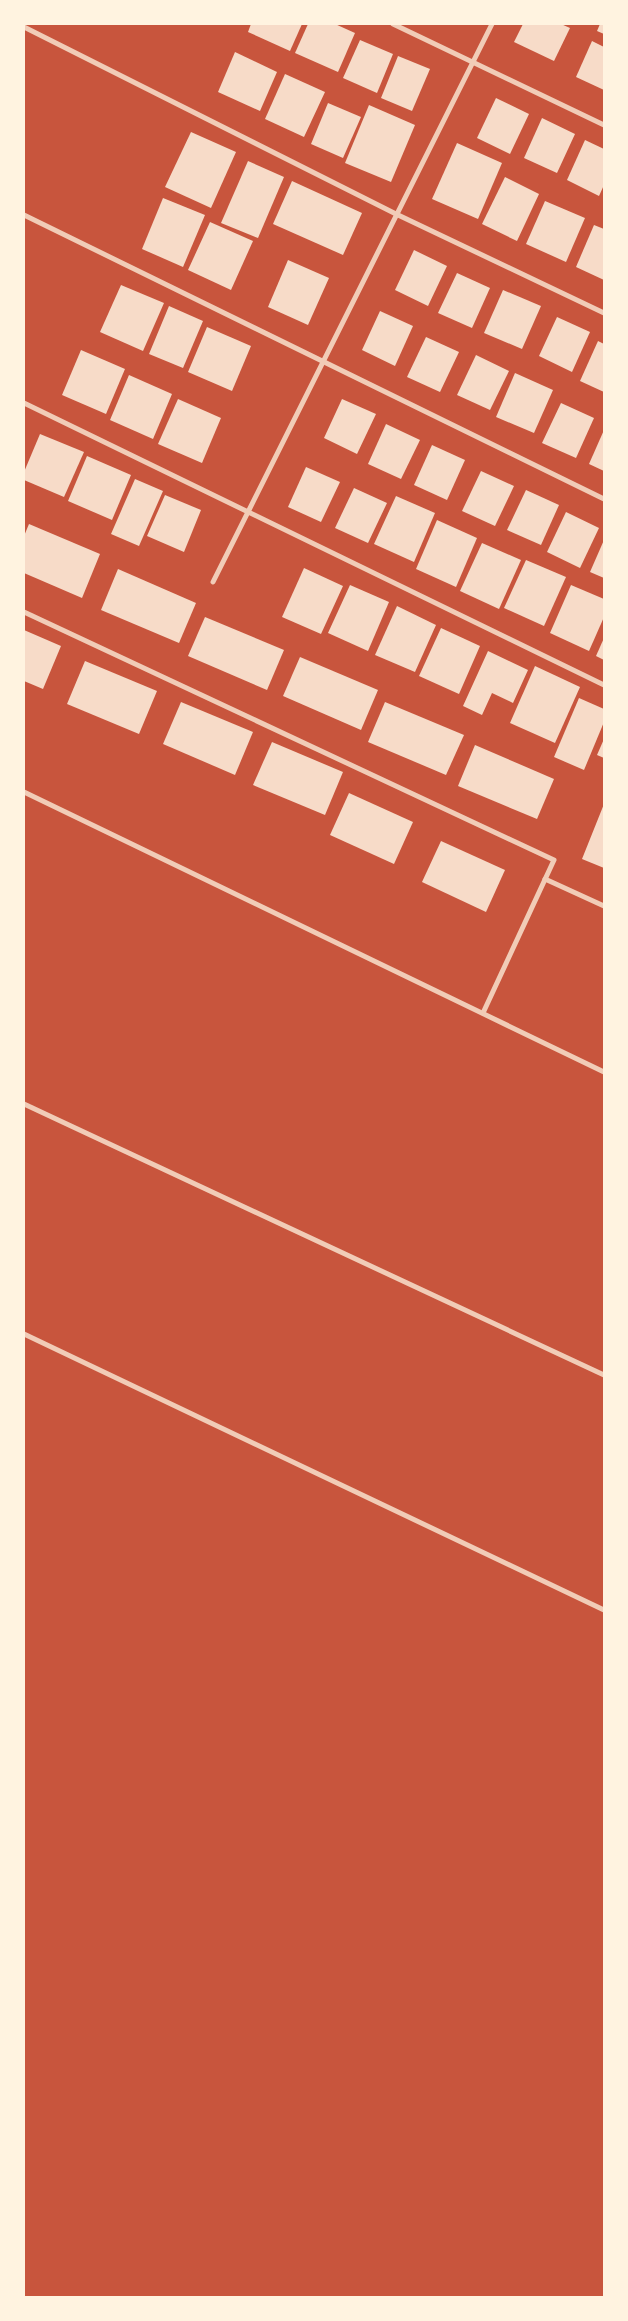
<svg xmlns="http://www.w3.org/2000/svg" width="628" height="2321" font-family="'Source Sans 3',sans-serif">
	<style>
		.building { fill: #f7dbc8 }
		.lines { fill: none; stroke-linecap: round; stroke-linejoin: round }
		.minor { stroke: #f1ccb7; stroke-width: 5 }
	</style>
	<rect width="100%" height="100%" fill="#c8553d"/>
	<!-- building -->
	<g class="building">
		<polygon points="251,24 302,24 290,51 248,32"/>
		<polygon points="308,24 335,24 355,33 338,72 295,53"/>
		<polygon points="523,24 561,24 570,28 554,61 514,42"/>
		<polygon points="600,24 604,24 604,34 597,31"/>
		<polygon points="360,40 393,54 377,93 343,78"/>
		<polygon points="592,41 604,47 604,90 576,77"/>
		<polygon points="235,52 277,72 260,111 218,92"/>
		<polygon points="398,56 430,69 412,111 381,98"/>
		<polygon points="285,74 325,92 304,137 265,119"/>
		<polygon points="496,98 529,114 510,154 477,138"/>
		<polygon points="328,103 361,117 343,158 311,144"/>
		<polygon points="369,105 415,125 391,182 345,163"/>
		<polygon points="542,118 575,134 557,173 524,158"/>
		<polygon points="191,132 236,152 211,208 165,187"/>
		<polygon points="585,140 604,149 604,185 599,196 567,180"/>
		<polygon points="457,143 502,163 478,219 432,199"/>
		<polygon points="248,161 284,177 258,238 221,223"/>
		<polygon points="505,177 539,194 517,241 482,224"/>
		<polygon points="292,181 362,213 343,255 273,224"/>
		<polygon points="163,198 205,215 183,267 142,249"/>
		<polygon points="545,201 585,218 566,262 526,244"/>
		<polygon points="210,222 253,241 231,290 188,270"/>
		<polygon points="594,225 604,229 604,280 576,267"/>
		<polygon points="414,250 447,266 428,306 395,290"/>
		<polygon points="288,260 329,278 308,325 268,307"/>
		<polygon points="457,273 490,288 472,328 438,313"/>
		<polygon points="121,285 164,303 143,351 100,332"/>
		<polygon points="503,290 541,306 522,349 484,333"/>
		<polygon points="169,306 203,321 183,368 149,354"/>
		<polygon points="380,311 413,326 395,366 362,350"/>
		<polygon points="557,317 590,332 572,372 539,356"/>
		<polygon points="207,327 251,346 232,391 188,372"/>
		<polygon points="426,337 459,352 440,392 407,377"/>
		<polygon points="598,341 604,344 604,392 580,381"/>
		<polygon points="81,350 125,369 106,414 62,395"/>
		<polygon points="476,355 509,371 490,410 457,395"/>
		<polygon points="515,373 553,390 534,433 496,417"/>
		<polygon points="129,375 172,394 153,439 110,420"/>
		<polygon points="178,399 221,418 202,463 158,444"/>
		<polygon points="342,399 376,414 357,454 324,438"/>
		<polygon points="561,403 594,418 576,458 542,443"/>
		<polygon points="386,424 420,440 401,479 368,464"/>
		<polygon points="604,430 604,471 589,464"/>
		<polygon points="40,434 84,452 64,497 24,480 24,472"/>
		<polygon points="432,445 465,460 447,500 414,485"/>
		<polygon points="87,456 131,475 112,520 68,501"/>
		<polygon points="306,467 340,482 321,522 288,507"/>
		<polygon points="481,471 514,486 495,526 462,511"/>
		<polygon points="135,479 163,491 139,546 111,534"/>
		<polygon points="354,488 387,503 368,543 335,528"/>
		<polygon points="526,490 559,505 541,545 507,530"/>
		<polygon points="165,495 201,510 184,552 147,536"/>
		<polygon points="396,496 435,513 414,562 374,544"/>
		<polygon points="566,512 599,528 580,568 547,552"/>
		<polygon points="437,520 477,538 456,587 416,569"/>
		<polygon points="29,524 100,554 82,598 24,573 24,536"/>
		<polygon points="604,540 604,578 590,572"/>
		<polygon points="482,543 521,560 499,609 460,591"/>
		<polygon points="526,560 566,577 544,626 504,608"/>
		<polygon points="304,568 343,586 321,634 282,617"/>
		<polygon points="118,569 196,603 179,643 101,610"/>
		<polygon points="350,585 389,602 368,651 328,633"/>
		<polygon points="571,585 604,599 604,617 589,651 550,633"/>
		<polygon points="397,606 436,625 415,672 375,655"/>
		<polygon points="205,617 284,650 267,690 188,656"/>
		<polygon points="441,628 480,646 459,694 419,676"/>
		<polygon points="24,630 61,646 43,689 24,681"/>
		<polygon points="604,638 604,660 596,656"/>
		<polygon points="488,651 528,670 513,703 492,693 482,715 463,706"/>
		<polygon points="300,657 378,690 361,730 283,696"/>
		<polygon points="85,661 157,691 139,734 67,704"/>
		<polygon points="535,666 580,687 555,743 510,723"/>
		<polygon points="579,698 604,709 604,722 584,770 554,757"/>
		<polygon points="181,702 253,732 235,775 163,744"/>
		<polygon points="385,702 464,735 446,775 368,742"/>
		<polygon points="604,739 604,758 597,755"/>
		<polygon points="272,742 343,772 325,815 253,785"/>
		<polygon points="475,745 554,779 537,819 458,786"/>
		<polygon points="349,793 413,822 394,864 330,835"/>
		<polygon points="604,804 604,868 582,859"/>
		<polygon points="441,841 505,870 486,912 422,882"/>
	</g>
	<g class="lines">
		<!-- minor -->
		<g class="minor">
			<polyline points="393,24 604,125"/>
			<polyline points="24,27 396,214 604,313"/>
			<polyline points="24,215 604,499"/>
			<polyline points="24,403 604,685"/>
			<polyline points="213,582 492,24"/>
			<polyline points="24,612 554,860 483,1013"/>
			<polyline points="24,792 604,1072"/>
			<polyline points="545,879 604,906"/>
			<polyline points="24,1104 604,1375"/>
			<polyline points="24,1334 604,1610"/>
		</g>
	</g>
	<!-- border -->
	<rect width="628" height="2321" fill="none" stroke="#fff3e0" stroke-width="50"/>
</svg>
